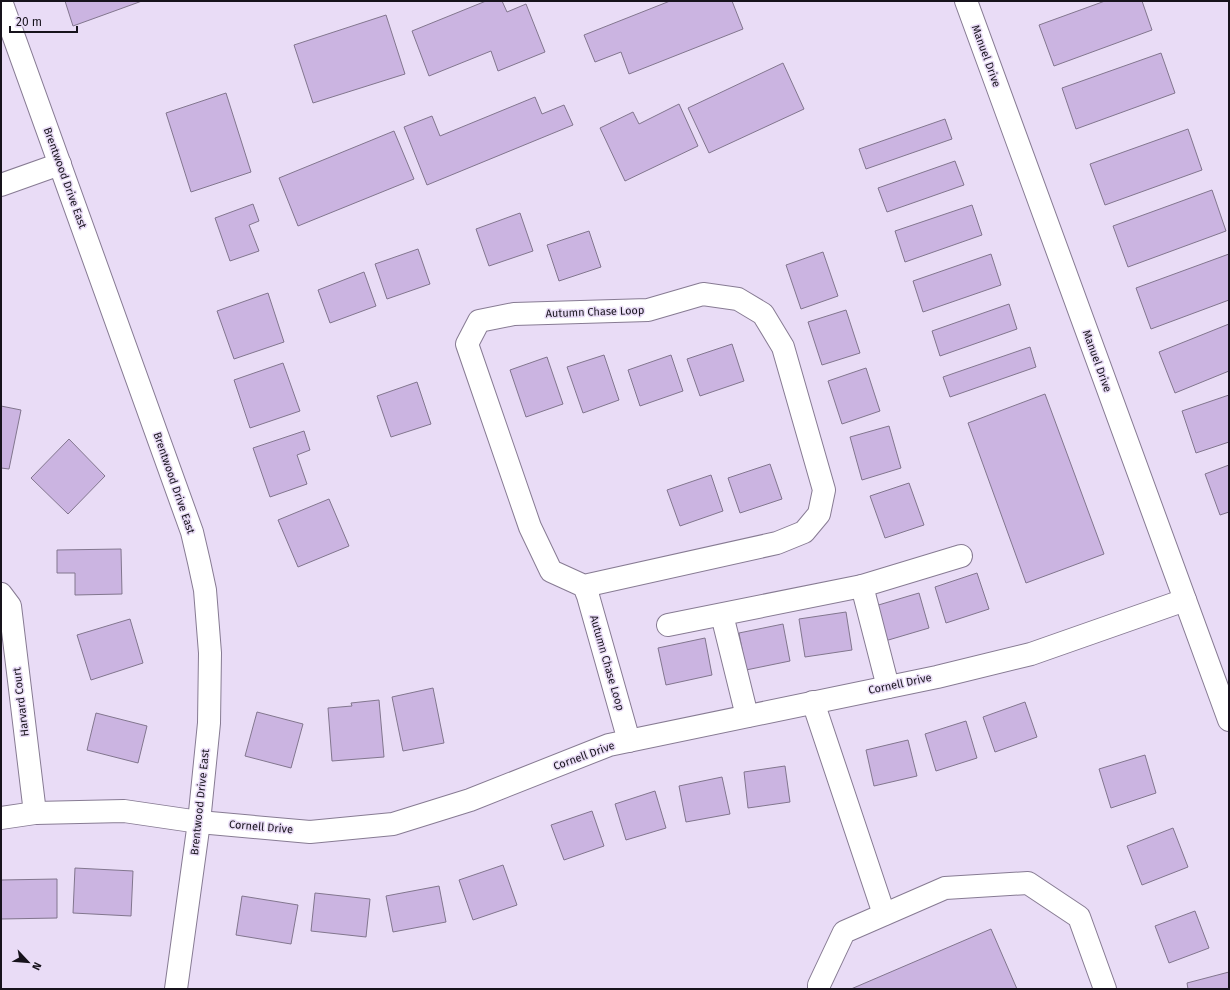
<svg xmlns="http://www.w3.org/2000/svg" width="1230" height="990" font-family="'Fira Sans',sans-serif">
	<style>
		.building { fill: #cbb4e1; stroke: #82768e }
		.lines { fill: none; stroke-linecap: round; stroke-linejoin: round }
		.minor-casing { stroke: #877b93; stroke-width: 24 }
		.minor { stroke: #fff; stroke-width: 22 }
		.labels { text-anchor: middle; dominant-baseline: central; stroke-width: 3; stroke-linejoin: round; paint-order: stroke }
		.street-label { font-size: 11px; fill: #17131c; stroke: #e9dcf6 }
	</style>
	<rect width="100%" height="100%" fill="#e9dcf6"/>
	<!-- building -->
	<g class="building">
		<polygon points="65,1 142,1 73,26"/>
		<polygon points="486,1 502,1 507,12 526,4 545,52 498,71 491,51 429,76 412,31"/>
		<polygon points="670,1 732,1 743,29 629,74 621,52 595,62 584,35"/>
		<polygon points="1105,1 1142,1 1152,30 1054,66 1039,25"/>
		<polygon points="386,15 405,74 313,103 294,45"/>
		<polygon points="1161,53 1175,93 1076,129 1062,88"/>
		<polygon points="783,63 804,109 709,153 688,108"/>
		<polygon points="226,93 251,172 191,192 166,113"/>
		<polygon points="535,97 542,114 564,105 573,125 427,185 404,127 432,116 440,136"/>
		<polygon points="679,104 698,146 625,181 600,128 633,112 639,124"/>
		<polygon points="945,119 952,139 866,169 859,149"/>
		<polygon points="1188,129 1202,170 1105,205 1090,164"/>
		<polygon points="394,131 414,179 298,226 279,178"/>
		<polygon points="955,161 964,185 887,212 878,188"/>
		<polygon points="1212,190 1226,231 1128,267 1113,226"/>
		<polygon points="253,204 259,221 249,225 259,251 230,261 215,218"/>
		<polygon points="972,205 982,235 905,262 895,231"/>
		<polygon points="520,213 533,251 489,266 476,229"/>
		<polygon points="589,231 601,267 559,281 547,245"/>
		<polygon points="418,249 430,284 387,299 375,264"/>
		<polygon points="823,252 838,296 801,309 786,265"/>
		<polygon points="991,254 1001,285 923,312 913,281"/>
		<polygon points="1229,254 1229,300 1151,329 1136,288"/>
		<polygon points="364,272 376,306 330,323 318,290"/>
		<polygon points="268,293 284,342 234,359 217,311"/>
		<polygon points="1009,304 1017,329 940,356 932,331"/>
		<polygon points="846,310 860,353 822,365 808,322"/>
		<polygon points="1229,324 1229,371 1175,393 1159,352"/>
		<polygon points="732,344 744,381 700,396 687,359"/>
		<polygon points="1030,347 1036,367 950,397 943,377"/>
		<polygon points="604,355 619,400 583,413 567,367"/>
		<polygon points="671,355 683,391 640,406 628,370"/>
		<polygon points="547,357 563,404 526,417 510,370"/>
		<polygon points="283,363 300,411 250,428 234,380"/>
		<polygon points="866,368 880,411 842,424 828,381"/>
		<polygon points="417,382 431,424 391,437 377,396"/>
		<polygon points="1045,394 1104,554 1026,583 968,423"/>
		<polygon points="1229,395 1229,442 1196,453 1182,411"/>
		<polygon points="1,406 21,410 9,469 1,468"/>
		<polygon points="889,426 901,468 862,480 850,437"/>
		<polygon points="304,431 310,450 297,455 307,484 270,497 253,448"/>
		<polygon points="69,439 105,476 68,514 31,478"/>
		<polygon points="770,464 782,499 740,513 728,478"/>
		<polygon points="1229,465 1229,512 1220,515 1205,474"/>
		<polygon points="711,475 723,511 680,526 667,490"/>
		<polygon points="909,483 924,525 885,538 870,496"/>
		<polygon points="329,499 349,546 298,567 278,520"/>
		<polygon points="121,549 122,594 75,595 75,573 57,573 57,550"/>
		<polygon points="977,573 989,609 946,623 935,587"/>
		<polygon points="919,593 929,628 885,641 875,606"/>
		<polygon points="846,612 852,650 805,657 799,619"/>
		<polygon points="130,619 143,663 91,680 77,635"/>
		<polygon points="783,624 790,661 746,670 739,633"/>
		<polygon points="705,638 712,675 666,685 658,648"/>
		<polygon points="433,688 444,743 403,751 392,697"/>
		<polygon points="379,700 384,757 332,761 328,708 352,706 351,703"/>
		<polygon points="1025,702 1037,737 995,752 983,717"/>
		<polygon points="257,712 303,724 291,768 245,756"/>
		<polygon points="96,713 147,726 138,763 87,750"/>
		<polygon points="966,721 977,758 936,771 925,734"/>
		<polygon points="908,740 917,776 874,786 866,750"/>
		<polygon points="1145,755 1156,793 1111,808 1099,769"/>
		<polygon points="785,766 790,802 748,808 744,772"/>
		<polygon points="722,777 730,814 686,822 679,786"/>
		<polygon points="655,791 666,828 626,840 615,804"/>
		<polygon points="592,811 604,846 564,860 551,825"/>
		<polygon points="1173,828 1188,867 1142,885 1127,846"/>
		<polygon points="503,865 517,905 473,920 459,880"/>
		<polygon points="75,868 133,871 131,916 73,913"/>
		<polygon points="57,879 57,918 1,919 1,880"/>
		<polygon points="439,886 446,922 393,932 386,896"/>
		<polygon points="315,893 370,899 366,937 311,931"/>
		<polygon points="242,896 298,905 291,944 236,935"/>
		<polygon points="1195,911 1209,948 1169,963 1155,926"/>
		<polygon points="991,929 1017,989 851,989"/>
		<polygon points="1229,972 1229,989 1188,989 1187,983"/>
	</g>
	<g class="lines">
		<defs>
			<g id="minor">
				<polyline points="1,1 192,532 199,562 205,590 210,653 209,723 199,822 176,989"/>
				<polyline points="966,1 1229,720"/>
				<polyline points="1,185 60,164"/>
				<polyline points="584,586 777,543 804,532 819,514 824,490 783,347 763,314 738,299 703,294 648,310 514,314 479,321 467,344 530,527 551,571 584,586 588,596 629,741"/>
				<polyline points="1,594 10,606 35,813"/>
				<polyline points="722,615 747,716"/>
				<polyline points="668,625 862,586"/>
				<polyline points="888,687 862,586 961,556"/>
				<polyline points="813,702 884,914"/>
				<polyline points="1,818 35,813 124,811 199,822 310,832 393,824 470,800 609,745 937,677 1031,654 1185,600"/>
				<polyline points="819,989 819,985 844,932 945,888 1028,883 1079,917 1105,989"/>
			</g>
		</defs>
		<!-- minor casing -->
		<use href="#minor" class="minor-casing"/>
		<!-- minor -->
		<use href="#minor" class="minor"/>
	</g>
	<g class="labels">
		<!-- street labels -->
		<g class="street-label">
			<text transform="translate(986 56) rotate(70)">Manuel Drive</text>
			<text transform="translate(65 178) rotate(70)">Brentwood Drive East</text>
			<text transform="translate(595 312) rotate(-2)">Autumn Chase Loop</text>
			<text transform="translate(1097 361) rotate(70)">Manuel Drive</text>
			<text transform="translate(174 483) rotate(71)">Brentwood Drive East</text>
			<text transform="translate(607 663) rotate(74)">Autumn Chase Loop</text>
			<text transform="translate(900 684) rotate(-12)">Cornell Drive</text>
			<text transform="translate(21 702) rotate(-97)">Harvard Court</text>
			<text transform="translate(584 756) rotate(-20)">Cornell Drive</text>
			<text transform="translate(200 802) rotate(-84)">Brentwood Drive East</text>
			<text transform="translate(261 827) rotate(5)">Cornell Drive</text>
		</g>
	</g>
	<!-- border -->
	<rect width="1230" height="990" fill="none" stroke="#17131c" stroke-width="4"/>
	<!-- north arrow -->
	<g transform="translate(28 962) rotate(116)" stroke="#e9dcf6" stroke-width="3" paint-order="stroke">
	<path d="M0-3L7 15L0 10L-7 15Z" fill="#17131c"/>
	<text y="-6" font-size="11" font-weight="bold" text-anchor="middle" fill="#17131c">N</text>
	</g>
	<!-- scale -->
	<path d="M10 26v6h67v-6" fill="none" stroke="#17131c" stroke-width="2"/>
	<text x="16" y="26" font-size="12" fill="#17131c" stroke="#e9dcf6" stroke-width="3" paint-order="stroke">20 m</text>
</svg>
